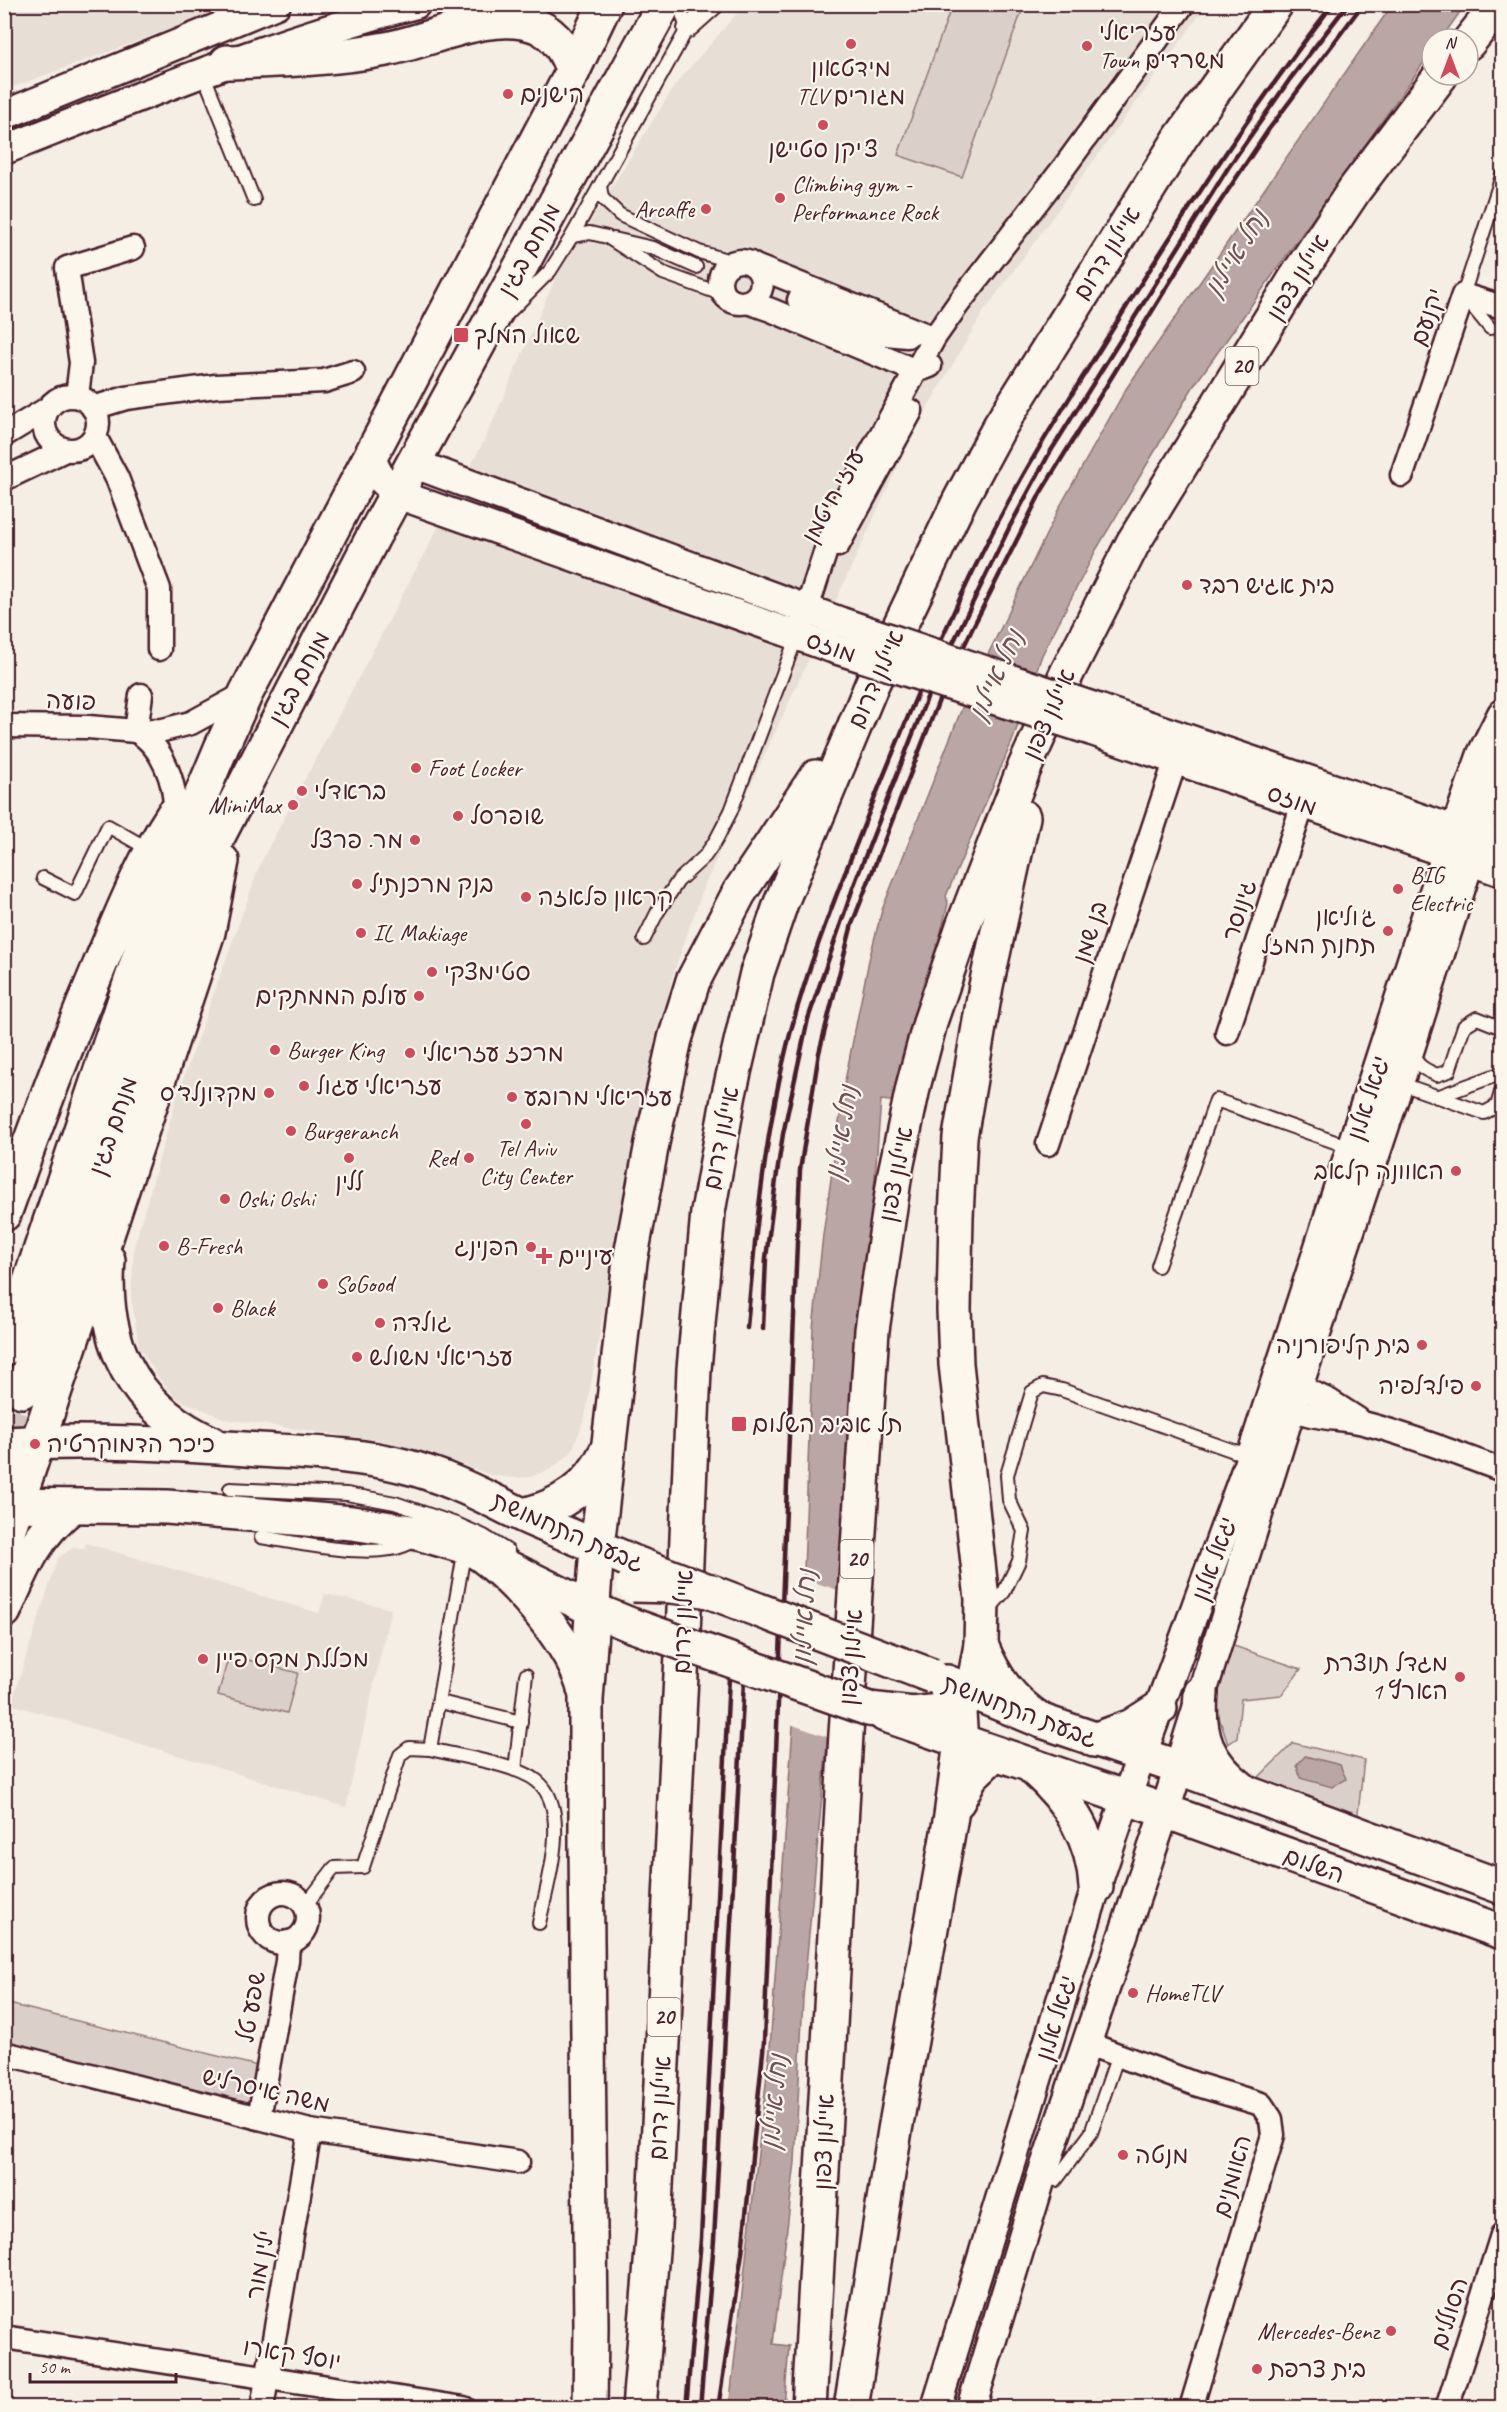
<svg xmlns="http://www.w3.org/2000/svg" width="1507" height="2412" font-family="Caveat,'Playpen Sans Hebrew',sans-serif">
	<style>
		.built { fill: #e7dfd6 }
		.green { fill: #dbd0c9; stroke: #92787a; stroke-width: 1.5 }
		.water { fill: #baa7a5; stroke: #8d7174; stroke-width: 1.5 }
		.pier { fill: #f4eee4 }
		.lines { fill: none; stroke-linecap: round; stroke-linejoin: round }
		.secondary-tunnel { stroke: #d2c5bf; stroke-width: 33; stroke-dasharray: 33 16; stroke-linecap: butt }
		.service-casing { stroke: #4a1f2b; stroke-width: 16 }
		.pedestrian-casing { stroke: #4a1f2b; stroke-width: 22 }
		.minor-casing { stroke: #4a1f2b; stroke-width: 27 }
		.tertiary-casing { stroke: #4a1f2b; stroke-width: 33 }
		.secondary-casing { stroke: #4a1f2b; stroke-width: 38 }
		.motorway-casing { stroke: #4a1f2b; stroke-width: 38 }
		.service { stroke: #fbf7ec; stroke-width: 12 }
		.pedestrian { stroke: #fbf7ec; stroke-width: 18 }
		.minor { stroke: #fbf7ec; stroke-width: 22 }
		.tertiary { stroke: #fbf7ec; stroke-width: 28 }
		.secondary { stroke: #fbf7ec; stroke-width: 33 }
		.motorway { stroke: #fbf7ec; stroke-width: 33 }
		.rail { stroke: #4a1f2b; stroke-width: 4.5 }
		.tertiary-bridge-casing { stroke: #4a1f2b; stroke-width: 33; stroke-linecap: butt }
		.secondary-bridge-casing { stroke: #4a1f2b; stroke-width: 38; stroke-linecap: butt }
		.motorway-bridge-casing { stroke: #4a1f2b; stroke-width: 38; stroke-linecap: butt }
		.tertiary-bridge { stroke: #fbf7ec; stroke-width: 28 }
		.secondary-bridge { stroke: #fbf7ec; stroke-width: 33 }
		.motorway-bridge { stroke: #fbf7ec; stroke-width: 33 }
		.poi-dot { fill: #d1495b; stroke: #fbf7ec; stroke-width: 2 }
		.labels { text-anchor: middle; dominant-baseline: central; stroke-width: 4.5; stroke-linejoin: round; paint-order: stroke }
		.shield { fill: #fbf7ec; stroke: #7f6065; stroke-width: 1.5 }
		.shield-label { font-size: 22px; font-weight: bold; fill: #4a1f2b }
		.poi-label { font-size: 24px; fill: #4a1f2b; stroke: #fbf7ec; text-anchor: start }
		.street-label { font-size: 24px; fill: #4a1f2b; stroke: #fbf7ec }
		.water-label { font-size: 26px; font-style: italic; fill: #714f56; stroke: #fbf7ec }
	</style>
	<rect width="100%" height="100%" fill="#f4eee4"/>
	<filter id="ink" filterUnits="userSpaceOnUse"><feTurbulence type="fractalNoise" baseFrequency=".0167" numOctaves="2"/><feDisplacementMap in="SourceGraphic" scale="12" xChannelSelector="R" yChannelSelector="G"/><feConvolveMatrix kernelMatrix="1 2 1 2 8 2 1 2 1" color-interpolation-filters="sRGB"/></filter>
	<g filter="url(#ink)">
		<!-- built -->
		<g class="built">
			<polygon points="5,4 226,4 227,8 5,90"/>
			<polygon points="744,5 1207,5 982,314 914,431 705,884 673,974 635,1131 585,1417 571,1453 551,1469 531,1477 511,1478 491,1475 433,1454 383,1441 225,1419 178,1399 162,1383 139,1347 131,1297 134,1247 178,1093 261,862 485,439 556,277 675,85"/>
			<polygon points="86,1543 319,1613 325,1594 391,1609 346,1807 11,1704 58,1558 74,1547 84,1549"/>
		</g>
		<!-- green -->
		<g class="green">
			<polygon points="952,5 1024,5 962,177 898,155"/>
			<polygon points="1228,1644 1301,1669 1282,1695 1241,1699 1237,1738 1228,1744 1212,1697"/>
			<polygon points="229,1655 298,1673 287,1713 218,1695"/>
			<polygon points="1293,1743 1364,1760 1357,1822 1257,1779"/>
			<polygon points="5,2003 262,2067 252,2108 5,2046"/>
		</g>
		<!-- water -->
		<g class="water">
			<polygon points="1392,5 1465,5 1441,39 1432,39 1432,51 1193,387 1096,550 1042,655 1013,739 946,896 948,904 898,1102 881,1100 846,1541 803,1998 795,2162 773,2344 789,2346 784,2407 729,2408 770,2048 804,1572 813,1329 823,1235 845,1081 869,960 882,910 962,708 1059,508 1126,389"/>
			<polygon points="1305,1756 1340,1765 1346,1779 1332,1787 1300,1778 1297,1765"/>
		</g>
		<!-- pier -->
		<polygon class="pier" points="801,1578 844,1592 830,1738 790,1724"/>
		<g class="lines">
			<!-- secondary-tunnel -->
			<polyline class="secondary-tunnel" points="4,1441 22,1391"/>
			<defs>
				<g id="service">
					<polyline points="203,73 254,200"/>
					<polyline points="600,186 602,198 620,215 699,252 734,262"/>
					<polyline points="572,236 590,233 607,237 663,273 724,295"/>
					<polyline points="614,239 653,248 696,267"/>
					<polyline points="508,313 550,271 572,236 687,29 679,4"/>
					<polyline points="1490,328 1463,295 1502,176"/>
					<polyline points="43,878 75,894 108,826 150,850"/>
					<polyline points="644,939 657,913 678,881 705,856 716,840 731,811 797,636"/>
					<path d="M1413 1054C1417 1067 1426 1070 1437 1075L1449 1071 1464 1026 1477 1018 1502 1028"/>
					<polyline points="1399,1083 1484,1113 1497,1106 1502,1089"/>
					<polyline points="1437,1097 1502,1073"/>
					<polyline points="1158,1266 1216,1100 1352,1148"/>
					<polyline points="230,1489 347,1494 395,1503 459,1525 484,1536 508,1551"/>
					<path d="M261 1537C295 1542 389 1564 415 1539"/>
					<polyline points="989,1609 1004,1592 1019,1561 1024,1531 1009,1500 1007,1475 1032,1392 1043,1386 1062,1390 1234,1451 1252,1454"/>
					<polyline points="440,1702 521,1722"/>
					<path d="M430 1749C457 1756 516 1764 537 1781 572 1809 547 1886 539 1923"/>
					<polyline points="515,1770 526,1675"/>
					<polyline points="305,1906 334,1868 363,1867 400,1755 409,1748 430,1749 465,1548"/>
					<polyline points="1042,2175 1056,2180 1091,2133 1118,2055"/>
				</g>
				<polyline id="pedestrian" points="687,29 715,4"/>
				<g id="minor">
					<circle cx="741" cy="282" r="21"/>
					<polyline points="755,266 934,338"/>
					<polyline points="799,300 875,333 907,336"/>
					<polyline points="748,302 771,310 916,371 930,366"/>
					<circle cx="71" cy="423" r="27"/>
					<polyline points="77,396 81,363 67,268 133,248"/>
					<polyline points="93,408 126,398 216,386 324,381 353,372"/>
					<polyline points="4,435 47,409"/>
					<polyline points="95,437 117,478 159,589 159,649"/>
					<polyline points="1402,475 1463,295 1502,307"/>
					<polyline points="4,479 65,450"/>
					<polyline points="838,545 911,411"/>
					<polyline points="802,624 838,513 934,338 958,304 1065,166 1183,4"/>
					<polyline points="4,726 88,727 136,731 163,730 191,723 246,693"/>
					<path d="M136 731C163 746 176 783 175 813"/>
					<polyline points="136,731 141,695"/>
					<polyline points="1227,1033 1303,804"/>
					<polyline points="1048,1144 1181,744"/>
					<polyline points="1298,1386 1330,1401 1358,1419"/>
					<path d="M1279 1400C1304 1421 1338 1416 1367 1424 1413 1436 1458 1454 1502 1470"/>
					<circle cx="283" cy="1918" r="25"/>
					<polyline points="1086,2043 1195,2084 1261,2104 1271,2119 1273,2135 1191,2408"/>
					<polyline points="4,2053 310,2131 518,2162"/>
					<polyline points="259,2118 287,1961 288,1942"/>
					<polyline points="4,2337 464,2408"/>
					<polyline points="262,2408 310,2131"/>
					<polyline points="1447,2408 1502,2235"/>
				</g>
				<g id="tertiary">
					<polyline points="4,115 276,4"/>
					<path d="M4 150C141 96 274 41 416 4"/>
					<polyline points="370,457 381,479 397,494 832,648"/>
					<polyline points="415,464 841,622"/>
					<polyline points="1100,709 1502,846"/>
					<polyline points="1092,731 1502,872"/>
					<polyline points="936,2408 1096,1887 1126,1798 1252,1454 1444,861 1482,754 1502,714"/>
					<polyline points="971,2408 1042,2175 1165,1811 1294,1399 1399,1083 1477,837 1502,766"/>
				</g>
				<g id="secondary">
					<path d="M227 62C281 60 333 59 386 49 431 41 492 8 537 26 557 35 566 52 573 71"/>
					<path d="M4 1214C34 1130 65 1048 99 967 121 915 142 862 173 815"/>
					<path d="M108 1260C101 1344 133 1408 211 1443"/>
					<polyline points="4,1349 29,1284 163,886 222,746 246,693 573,71 605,4"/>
					<polyline points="22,1391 190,904 209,854 373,537 664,4"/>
					<path d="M4 1444C89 1439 175 1444 259 1450 307 1453 358 1454 404 1466 446 1476 483 1496 522 1515 559 1532 598 1546 635 1563"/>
					<polyline points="4,1505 167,1507 352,1523 418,1533 466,1547 592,1609 631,1625"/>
					<polyline points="4,1543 208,932 222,861"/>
					<path d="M4 1611C23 1568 35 1535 73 1506"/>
					<polyline points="947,1682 1042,1721 1177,1767 1502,1887"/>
					<path d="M1201 1693C1197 1736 1207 1762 1242 1789"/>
					<polyline points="885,1715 1165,1811 1502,1932"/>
					<polyline points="1094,1740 1132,1726 1160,1708"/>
					<path d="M1035 1770C1069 1800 1094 1840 1096 1887"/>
				</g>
				<g id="motorway">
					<polyline points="1468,43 1499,4"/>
					<path d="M524 1515C561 1506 589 1488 606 1452"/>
					<path d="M479 1553C518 1582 573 1644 585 1692"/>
					<path d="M981 1645C995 1679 1011 1701 1042 1721"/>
					<polyline points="869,1709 913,1714 940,1711 961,1704 972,1693 981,1645 982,1599 956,1364 954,1309 956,1216 960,1137 986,986 1023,817"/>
					<polyline points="958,1801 971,1776 995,1753"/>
					<polyline points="590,2408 591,2327 586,1846 586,1700 597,1547 630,1261 652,1143 675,1039 693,981 739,893 816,777"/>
					<polyline points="639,2408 654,2227 683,1634 694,1369 708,1212 729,1094 757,973 781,903 872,684 960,500 1000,426 1181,137 1276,4"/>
					<polyline points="809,2408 846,1734 872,1330 895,1173 914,1083 931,1019 963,926 1023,771 1067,673 1133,543 1299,273 1355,189 1441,75"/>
					<polyline points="851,2408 895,2130 951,1816 961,1742 959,1713 946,1687"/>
				</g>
			</defs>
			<!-- service casing -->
			<use href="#service" class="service-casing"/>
			<!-- pedestrian casing -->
			<use href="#pedestrian" class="pedestrian-casing"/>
			<!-- minor casing -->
			<use href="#minor" class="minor-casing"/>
			<!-- tertiary casing -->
			<use href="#tertiary" class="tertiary-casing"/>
			<!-- secondary casing -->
			<use href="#secondary" class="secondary-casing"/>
			<!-- motorway casing -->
			<use href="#motorway" class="motorway-casing"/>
			<!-- service -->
			<use href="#service" class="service"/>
			<!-- pedestrian -->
			<use href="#pedestrian" class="pedestrian"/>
			<!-- minor -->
			<use href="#minor" class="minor"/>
			<!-- tertiary -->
			<use href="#tertiary" class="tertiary"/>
			<!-- secondary -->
			<use href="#secondary" class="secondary"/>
			<!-- motorway -->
			<use href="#motorway" class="motorway"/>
			<!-- rail -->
			<g class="rail">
				<path d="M747 1328C755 1235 764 1142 786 1050 806 967 840 886 871 807 916 695 962 584 1021 479 1056 417 1096 357 1133 296 1196 196 1260 98 1333 4"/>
				<polyline points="763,1329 766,1258 776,1180 783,1134 808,1019 854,885 930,690 1010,526 1049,454 1228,168 1290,79 1348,4"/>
				<polyline points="686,2408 701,2239 729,1677"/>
				<polyline points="700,2408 714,2240 744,1681"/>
				<polyline points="718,2408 742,2253 764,2042 800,1170 819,1053 852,924 941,695 973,627 1041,492 1210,217 1269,129 1363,4"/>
			</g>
			<defs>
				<g id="tertiary-bridge">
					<polyline points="841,622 1100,709"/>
					<polyline points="832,648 1092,731"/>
				</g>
				<g id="secondary-bridge">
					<polyline points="635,1563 932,1676"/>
					<polyline points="631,1625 869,1709"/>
				</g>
				<polyline id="motorway-bridge" points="633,1585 671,1586 712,1591"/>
			</defs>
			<!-- tertiary-bridge casing -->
			<use href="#tertiary-bridge" class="tertiary-bridge-casing"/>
			<!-- secondary-bridge casing -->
			<use href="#secondary-bridge" class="secondary-bridge-casing"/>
			<!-- motorway-bridge casing -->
			<use href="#motorway-bridge" class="motorway-bridge-casing"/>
			<!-- tertiary-bridge -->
			<use href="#tertiary-bridge" class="tertiary-bridge"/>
			<!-- secondary-bridge -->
			<use href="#secondary-bridge" class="secondary-bridge"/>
			<!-- motorway-bridge -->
			<use href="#motorway-bridge" class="motorway-bridge"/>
		</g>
	</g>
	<!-- markers -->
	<g class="poi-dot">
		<circle cx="851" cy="44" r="6"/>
		<circle cx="1087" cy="46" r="6"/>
		<circle cx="508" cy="94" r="6"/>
		<circle cx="823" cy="125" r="6"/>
		<circle cx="780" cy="198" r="6"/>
		<circle cx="706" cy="209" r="6"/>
		<rect x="453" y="327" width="16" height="16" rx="3"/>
		<circle cx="1187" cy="585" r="6"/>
		<circle cx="416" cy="768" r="6"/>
		<circle cx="302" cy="791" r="6"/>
		<circle cx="293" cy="805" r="6"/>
		<circle cx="458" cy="816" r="6"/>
		<circle cx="415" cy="840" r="6"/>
		<circle cx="357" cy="884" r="6"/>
		<circle cx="1398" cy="889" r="6"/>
		<circle cx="526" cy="897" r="6"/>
		<circle cx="1388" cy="931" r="6"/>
		<circle cx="361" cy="933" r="6"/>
		<circle cx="432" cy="972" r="6"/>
		<circle cx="419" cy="996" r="6"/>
		<circle cx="275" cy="1050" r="6"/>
		<circle cx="410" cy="1053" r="6"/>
		<circle cx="304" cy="1086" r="6"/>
		<circle cx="269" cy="1093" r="6"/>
		<circle cx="512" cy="1097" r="6"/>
		<circle cx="526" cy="1124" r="6"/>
		<circle cx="291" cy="1131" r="6"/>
		<circle cx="349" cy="1158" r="6"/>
		<circle cx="469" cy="1158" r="6"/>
		<circle cx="1456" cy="1171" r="6"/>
		<circle cx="225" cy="1199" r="6"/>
		<circle cx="164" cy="1246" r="6"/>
		<circle cx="531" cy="1247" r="6"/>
		<path d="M541 1247h6v6h6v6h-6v6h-6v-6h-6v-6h6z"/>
		<circle cx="323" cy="1284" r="6"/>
		<circle cx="218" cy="1308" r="6"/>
		<circle cx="380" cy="1323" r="6"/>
		<circle cx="1422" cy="1345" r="6"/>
		<circle cx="357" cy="1357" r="6"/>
		<circle cx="1476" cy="1386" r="6"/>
		<rect x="731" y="1416" width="16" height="16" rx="3"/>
		<circle cx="35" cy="1444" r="6"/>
		<circle cx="203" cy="1659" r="6"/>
		<circle cx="1460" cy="1677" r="6"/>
		<circle cx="1133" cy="1993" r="6"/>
		<circle cx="1123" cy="2155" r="6"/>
		<circle cx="1391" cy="2331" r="6"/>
		<circle cx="1257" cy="2369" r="6"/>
	</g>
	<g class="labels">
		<!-- shield labels -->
		<g class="shield">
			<rect x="1225.5" y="347" width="33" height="38" rx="4.5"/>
			<rect x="840.5" y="1540" width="33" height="38" rx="4.5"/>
			<rect x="647.5" y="1998" width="33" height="38" rx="4.5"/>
		</g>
		<g class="shield-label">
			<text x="1242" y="366">20</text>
			<text x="857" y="1559">20</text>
			<text x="664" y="2017">20</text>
		</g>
		<!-- poi labels -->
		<g class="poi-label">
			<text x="1099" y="32">עזריאלי<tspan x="1099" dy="28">Town משרדים</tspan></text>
			<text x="851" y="68" text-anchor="middle">מידטאון<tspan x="851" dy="28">TLV מגורים</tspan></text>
			<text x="520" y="94">הישנים</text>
			<text x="823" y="149" text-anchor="middle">צ'יקן סטיישן</text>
			<text x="792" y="184">Climbing gym -<tspan x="792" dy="28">Performance Rock</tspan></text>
			<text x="694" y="209" text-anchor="end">Arcaffe</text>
			<text x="474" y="335">שאול המלך</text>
			<text x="1199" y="585">בית אגיש רבד</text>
			<text x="428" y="768">Foot Locker</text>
			<text x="314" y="791">בראדלי</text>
			<text x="281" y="805" text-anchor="end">MiniMax</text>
			<text x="470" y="816">שופרסל</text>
			<text x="403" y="840" text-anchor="end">מר. פרצל</text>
			<text x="1410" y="875">BIG<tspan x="1410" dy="28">Electric</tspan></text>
			<text x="369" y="884">בנק מרכנתיל</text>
			<text x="538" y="897">קראון פלאזה</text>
			<text x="1376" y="917" text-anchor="end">ג'וליאן<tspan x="1376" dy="28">תחנת המזל</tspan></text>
			<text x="373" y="933">IL Makiage</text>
			<text x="444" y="972">סטימצקי</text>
			<text x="407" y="996" text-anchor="end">עולם הממתקים</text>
			<text x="287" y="1050">Burger King</text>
			<text x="422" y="1053">מרכז עזריאלי</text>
			<text x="316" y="1086">עזריאלי עגול</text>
			<text x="257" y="1093" text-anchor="end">מקדונלד'ס</text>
			<text x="524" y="1097">עזריאלי מרובע</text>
			<text x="303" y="1131">Burgeranch</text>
			<text x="526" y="1148" text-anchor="middle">Tel Aviv<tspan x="526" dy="28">City Center</tspan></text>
			<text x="457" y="1158" text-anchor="end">Red</text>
			<text x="1444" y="1171" text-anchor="end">האוונה קלאב</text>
			<text x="349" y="1182" text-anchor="middle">ללין</text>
			<text x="237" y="1199">Oshi Oshi</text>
			<text x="176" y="1246">B-Fresh</text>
			<text x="519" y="1247" text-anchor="end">הפנינג</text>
			<text x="558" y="1256">עיניים</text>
			<text x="335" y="1284">SoGood</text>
			<text x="230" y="1308">Black</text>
			<text x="392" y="1323">גולדה</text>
			<text x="1410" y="1345" text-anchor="end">בית קליפורניה</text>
			<text x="369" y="1357">עזריאלי משולש</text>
			<text x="1464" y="1386" text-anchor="end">פילדלפיה</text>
			<text x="752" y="1424">תל אביב השלום</text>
			<text x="47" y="1444">כיכר הדמוקרטיה</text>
			<text x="215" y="1659">מכללת מקס פיין</text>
			<text x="1448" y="1663" text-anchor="end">מגדל תוצרת<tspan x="1448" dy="28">הארץ 1</tspan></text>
			<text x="1145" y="1993">HomeTLV</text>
			<text x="1135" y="2155">מנטה</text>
			<text x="1379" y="2331" text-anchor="end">Mercedes-Benz</text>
			<text x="1269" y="2369">בית צרפת</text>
		</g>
		<!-- street labels -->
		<g class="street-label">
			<text transform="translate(529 250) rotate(-61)">מנחם בגין</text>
			<text transform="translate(1107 253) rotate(-58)">איילון דרום</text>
			<text transform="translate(1298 277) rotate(-58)">איילון צפון</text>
			<text transform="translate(1427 317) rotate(-71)">יקנעם</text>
			<text transform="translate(833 496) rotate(-61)">עוזי חיטמן</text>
			<text transform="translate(831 647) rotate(19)">מוזס</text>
			<text transform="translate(299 678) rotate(-62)">מנחם בגין</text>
			<text transform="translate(876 679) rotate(-66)">איילון דרום</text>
			<text transform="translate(71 701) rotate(2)">פועה</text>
			<text transform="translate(1049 714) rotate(-66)">איילון צפון</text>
			<text transform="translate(1292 800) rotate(19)">מוזס</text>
			<text transform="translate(1239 910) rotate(-72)">גינוסר</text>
			<text transform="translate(1090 932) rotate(-72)">בן שמן</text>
			<text transform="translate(1368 1098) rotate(-72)">יגאל אלון</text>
			<text transform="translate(113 1126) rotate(-71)">מנחם בגין</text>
			<text transform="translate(721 1138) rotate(-79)">איילון דרום</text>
			<text transform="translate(896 1174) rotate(-79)">איילון צפון</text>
			<text transform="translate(568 1532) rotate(24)">גבעת התחמושת</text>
			<text transform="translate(1214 1559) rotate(-70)">יגאל אלון</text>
			<text transform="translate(683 1622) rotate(-88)">איילון דרום</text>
			<text transform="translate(851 1657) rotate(-86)">איילון צפון</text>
			<text transform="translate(1020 1711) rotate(21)">גבעת התחמושת</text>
			<text transform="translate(1314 1865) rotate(20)">השלום</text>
			<text transform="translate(251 2007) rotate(-80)">שפע טל</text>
			<text transform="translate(1056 2018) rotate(-73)">יגאל אלון</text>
			<text transform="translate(266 2090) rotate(13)">משה איסרליש</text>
			<text transform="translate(660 2108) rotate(-87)">איילון דרום</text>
			<text transform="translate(824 2142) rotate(-88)">איילון צפון</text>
			<text transform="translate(1232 2176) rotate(-74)">האומנים</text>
			<text transform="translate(260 2265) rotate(-80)">ילין מור</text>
			<text transform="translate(1449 2313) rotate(-72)">הסוללים</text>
			<text transform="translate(292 2354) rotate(9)">יוסף קארו</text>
		</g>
		<!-- water labels -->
		<g class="water-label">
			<text transform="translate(1236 253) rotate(-58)">נחל איילון</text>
			<text transform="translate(996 675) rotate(-65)">נחל איילון</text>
			<text transform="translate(841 1133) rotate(-81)">נחל איילון</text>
			<text transform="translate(804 1617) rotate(-87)">נחל איילון</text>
			<text transform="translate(774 2102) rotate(-85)">נחל איילון</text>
		</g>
	</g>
	<!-- margin -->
	<rect width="1507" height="2412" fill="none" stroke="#fbf7ec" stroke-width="24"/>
	<rect x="12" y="12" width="1483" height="2388" fill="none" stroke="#4a1f2b" stroke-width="2" filter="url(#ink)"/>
	<!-- north arrow -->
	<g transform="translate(1450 57)"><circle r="28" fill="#fbf7ec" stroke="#b4a19f" stroke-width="1.5"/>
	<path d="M0-4.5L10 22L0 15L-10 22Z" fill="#d1495b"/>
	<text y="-9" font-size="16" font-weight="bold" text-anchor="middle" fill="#4a1f2b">N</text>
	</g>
	<!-- scale -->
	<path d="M30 2373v9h146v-9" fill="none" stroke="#4a1f2b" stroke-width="3"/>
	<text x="39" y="2373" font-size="18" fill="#4a1f2b" stroke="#fbf7ec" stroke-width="4.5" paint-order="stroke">50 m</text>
</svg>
